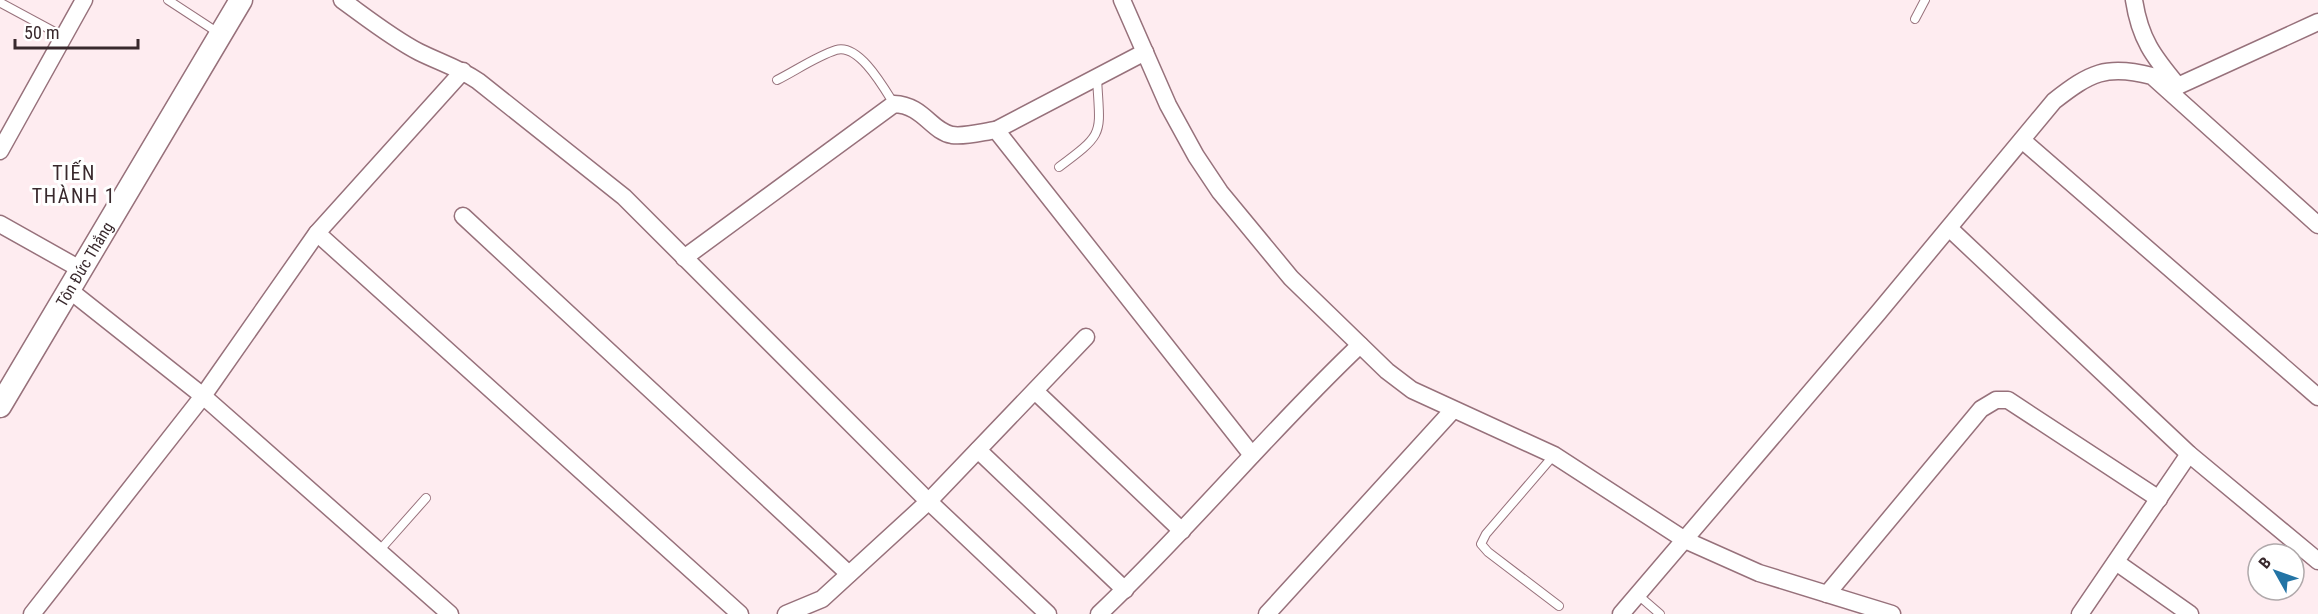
<svg xmlns="http://www.w3.org/2000/svg" width="2318" height="614" font-family="'Roboto Condensed',sans-serif">
	<style>
		.lines { fill: none; stroke-linecap: round; stroke-linejoin: round }
		.lane-casing { stroke: #97717b; stroke-width: 10 }
		.street-casing { stroke: #97717b; stroke-width: 19 }
		.secondary-casing { stroke: #97717b; stroke-width: 25 }
		.lane { stroke: #fff; stroke-width: 8 }
		.street { stroke: #fff; stroke-width: 16 }
		.secondary { stroke: #fff; stroke-width: 22 }
		.labels { text-anchor: middle; dominant-baseline: central; stroke-width: 6; stroke-linejoin: round; paint-order: stroke }
		.street-label { font-size: 16px; fill: #39292d; stroke: #fff }
		.quarter-label { font-size: 20px; letter-spacing: 1.5px; fill: #39292d; stroke: #fff }
	</style>
	<rect width="100%" height="100%" fill="#feecf0"/>
	<g class="lines">
		<defs>
			<g id="lane">
				<polyline points="168,0 220,34"/>
				<polyline points="1,3 64,37"/>
				<polyline points="1915,19 1925,0"/>
				<path d="M777 80C795 71 817 56 836 50 859 43 884 88 894 104"/>
				<path d="M1059 167C1106 132 1100 135 1097 78"/>
				<polyline points="1554,455 1486,534 1481,544 1488,552 1559,606"/>
				<polyline points="379,551 426,498"/>
				<polyline points="1638,595 1660,614"/>
			</g>
			<g id="street">
				<path d="M342 0C367 18 392 38 419 52 439 62 459 68 478 81L624 197 922 495 1048 614"/>
				<polyline points="1122,0 1168,105 1196,156 1220,192 1291,278 1387,371 1412,390 1554,455 1685,540 1759,573 1892,614"/>
				<path d="M2134 0C2140 39 2153 56 2178 86"/>
				<polyline points="2169,90 2318,22"/>
				<polyline points="996,130 1145,52"/>
				<polyline points="2022,140 2318,397"/>
				<polyline points="0,151 84,0"/>
				<polyline points="463,216 849,574"/>
				<polyline points="0,224 80,269"/>
				<polyline points="1949,228 2189,454 2318,561"/>
				<polyline points="317,233 740,614"/>
				<path d="M684 258 894 104C923 105 931 131 952 135 965 137 982 132 996 130L1252 455"/>
				<polyline points="68,289 203,396 450,614"/>
				<polyline points="1035,391 1182,531"/>
				<polyline points="978,450 1125,590"/>
				<polyline points="2116,562 2190,614"/>
				<polyline points="1827,594 1981,409 1996,400 2008,400 2159,499"/>
				<polyline points="32,614 203,396 317,233 463,71"/>
				<polyline points="786,614 822,599 929,501 1086,337"/>
				<path d="M1099 614C1190 528 1269 431 1360 345"/>
				<polyline points="1267,614 1453,410"/>
				<path d="M1621 614 1878 313 2054 101C2090 73 2106 64 2152 76L2318 225"/>
				<polyline points="2080,614 2189,454"/>
			</g>
			<g id="secondary">
				<path id="s1" d="M0 406 241 0"/>
			</g>
		</defs>
		<!-- lane casing -->
		<use href="#lane" class="lane-casing"/>
		<!-- street casing -->
		<use href="#street" class="street-casing"/>
		<!-- secondary casing -->
		<use href="#secondary" class="secondary-casing"/>
		<!-- lane -->
		<use href="#lane" class="lane"/>
		<!-- street -->
		<use href="#street" class="street"/>
		<!-- secondary -->
		<use href="#secondary" class="secondary"/>
	</g>
	<g class="labels">
		<!-- street labels -->
		<g class="street-label">
			<text stroke="none"><textPath href="#s1" startOffset="165">Tôn Đức Thắng</textPath></text>
		</g>
		<!-- quarter labels -->
		<g class="quarter-label">
			<text x="74" y="173">TIẾN<tspan x="74" dy="23">THÀNH 1</tspan></text>
		</g>
	</g>
	<!-- north arrow -->
	<g transform="translate(2276 572) rotate(310)"><circle r="28" fill="#ffffff" stroke="#b0a9ab" stroke-width="1.5"/>
	<path d="M0-4.5L10 22L0 15L-10 22Z" fill="#2374a5"/>
	<text y="-9" font-size="16" font-weight="bold" text-anchor="middle" fill="#39292d">B</text>
	</g>
	<!-- scale -->
	<path d="M15 39v9h123v-9" fill="none" stroke="#39292d" stroke-width="3"/>
	<text x="24" y="39" font-size="18" fill="#39292d" stroke="#ffffff" stroke-width="4.5" paint-order="stroke">50 m</text>
</svg>
